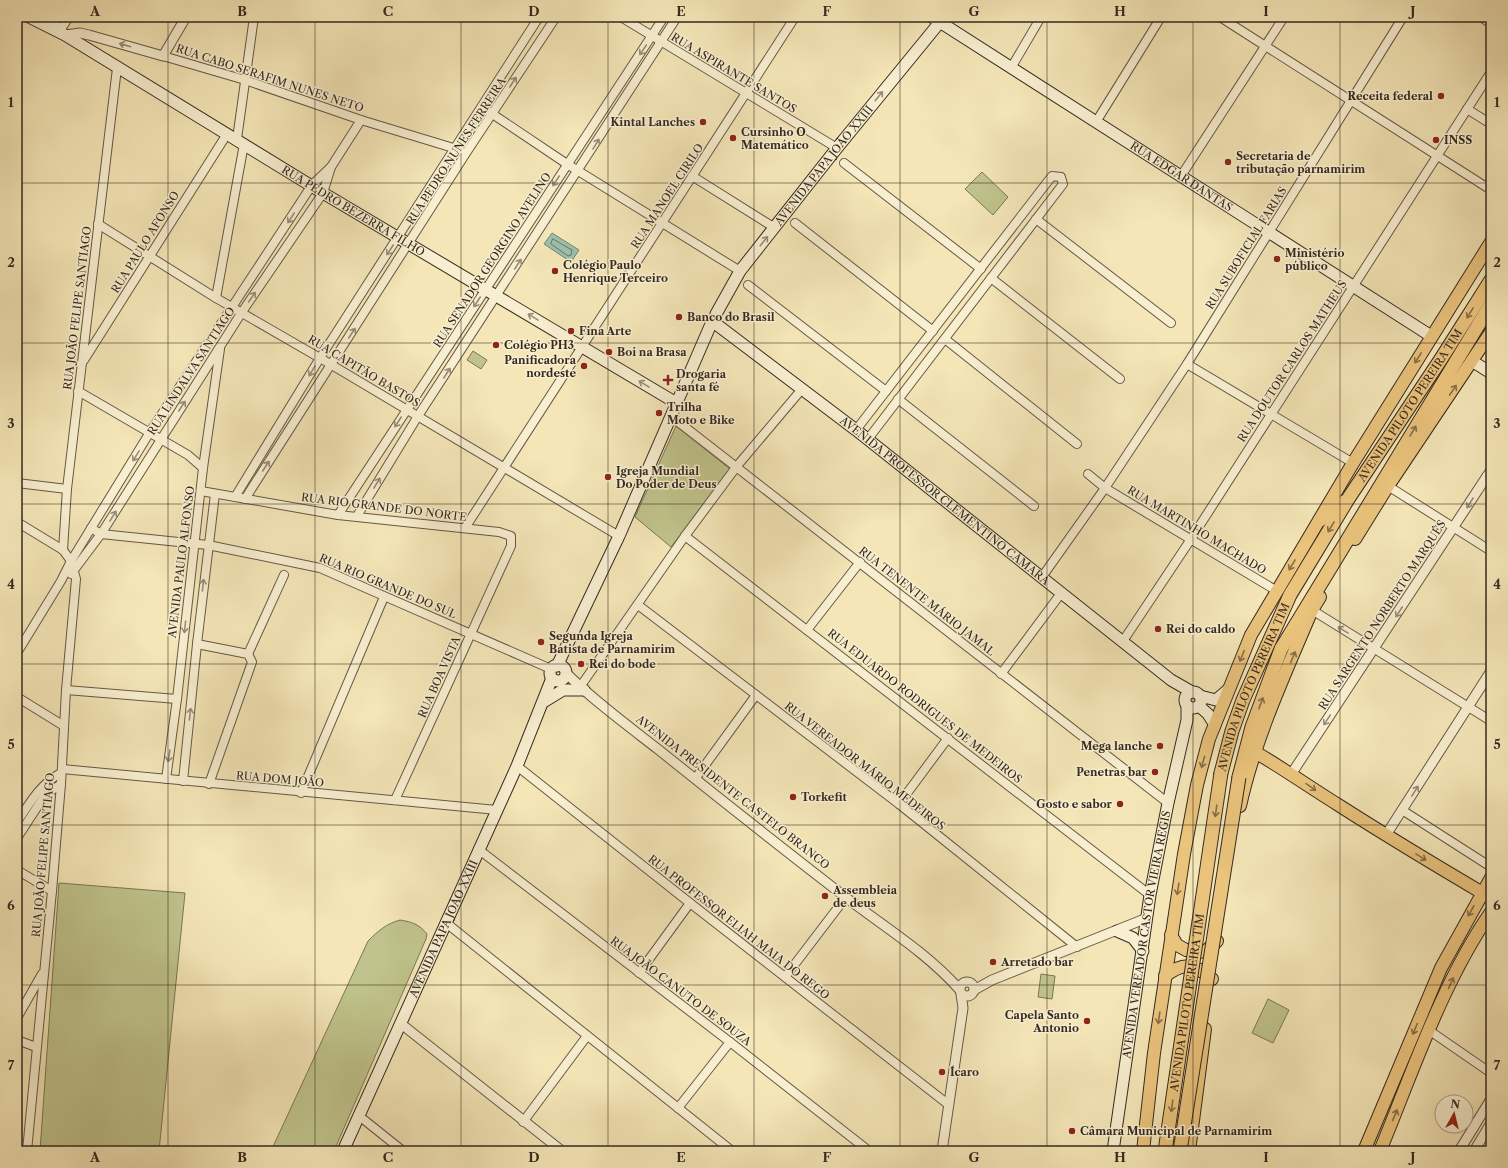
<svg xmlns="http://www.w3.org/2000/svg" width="1508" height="1168" font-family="'Libre Caslon Text',serif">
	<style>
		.green { fill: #c0c48c; stroke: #7a7656 }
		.water { fill: #9cc0ac; stroke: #738474 }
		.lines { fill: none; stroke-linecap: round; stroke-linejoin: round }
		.shore { stroke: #687466; stroke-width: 1 }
		.minor-casing { stroke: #655846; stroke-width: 10 }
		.tertiary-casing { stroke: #655846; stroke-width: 11 }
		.secondary-casing { stroke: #352921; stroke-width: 13 }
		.primary-casing { stroke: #352921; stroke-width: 14 }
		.trunk-casing { stroke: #352921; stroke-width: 15 }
		.minor { stroke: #f8efd0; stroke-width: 8 }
		.tertiary { stroke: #f8efd0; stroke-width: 9 }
		.secondary { stroke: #f8efd0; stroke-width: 11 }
		.primary { stroke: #eac37c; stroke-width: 12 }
		.trunk { stroke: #eac37c; stroke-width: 13 }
		.trunk-bridge-casing { stroke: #352921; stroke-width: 15; stroke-linecap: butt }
		.trunk-bridge { stroke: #eac37c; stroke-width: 13 }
		.oneway { stroke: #968c78 }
		.oneway2 { stroke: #866e4a }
		.grid { fill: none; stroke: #352921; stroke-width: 1; stroke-opacity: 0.55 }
		.poi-dot { fill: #8f2418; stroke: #f8efd0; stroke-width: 1.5 }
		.labels { text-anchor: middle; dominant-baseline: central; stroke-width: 3; stroke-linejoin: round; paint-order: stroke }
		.street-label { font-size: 11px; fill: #352921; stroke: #f8efd0 }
		.poi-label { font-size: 11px; font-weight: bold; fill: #352921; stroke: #f8efd0; text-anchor: start }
		.neatline { fill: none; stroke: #352921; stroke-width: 1.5 }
		.grid-label { font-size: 13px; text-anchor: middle; font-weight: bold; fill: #352921 }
	</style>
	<rect width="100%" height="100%" fill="#f4e6b7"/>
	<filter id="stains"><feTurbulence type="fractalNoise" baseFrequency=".005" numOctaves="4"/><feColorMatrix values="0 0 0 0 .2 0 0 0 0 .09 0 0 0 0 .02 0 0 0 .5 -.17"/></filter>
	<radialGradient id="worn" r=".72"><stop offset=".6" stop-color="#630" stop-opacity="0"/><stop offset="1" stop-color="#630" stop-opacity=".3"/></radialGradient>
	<!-- green -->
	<g class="green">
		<polygon points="982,172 1008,197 993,215 965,189"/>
		<polygon points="473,351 487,360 481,369 467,360"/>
		<polygon points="676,426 730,469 671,547 635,517"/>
		<polygon points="59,883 185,893 159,1151 40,1151"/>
		<path d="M400 920C412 922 419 924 427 934L426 939 334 1151H271L368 941C378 931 386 924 400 920Z"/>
		<polygon points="1041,974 1055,976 1052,999 1038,997"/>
		<polygon points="1268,999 1289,1010 1273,1043 1252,1033"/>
	</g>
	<!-- water -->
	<polygon class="water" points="552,233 579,250 571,262 544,244"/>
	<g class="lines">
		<!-- shore -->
		<polygon class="shore" points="553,239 572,250 571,255 568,256 551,244"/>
		<defs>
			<g id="minor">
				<polyline points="621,17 837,148"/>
				<polyline points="1220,17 1491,190"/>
				<polyline points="1481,17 1491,24"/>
				<polyline points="52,29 59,17"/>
				<polyline points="59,32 69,17"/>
				<polyline points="163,56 245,80 361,120 460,150"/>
				<polyline points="1011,68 1041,17"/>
				<polyline points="482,107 567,164 740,271"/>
				<polyline points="1467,109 1491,124"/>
				<polyline points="1096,122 1161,17"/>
				<polyline points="237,139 254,17"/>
				<polyline points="844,163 981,269"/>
				<polyline points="692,176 775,228"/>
				<polyline points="1181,176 1284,17"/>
				<polyline points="1036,219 1171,323"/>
				<polyline points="795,223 933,331"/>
				<polyline points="98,224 216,298 320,358 619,536"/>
				<polyline points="991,278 1120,379"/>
				<polyline points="748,285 886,391"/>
				<polyline points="216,298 244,144"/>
				<polyline points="945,339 1077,444"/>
				<polyline points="84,360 227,134"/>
				<polyline points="1187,364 1353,463"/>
				<polyline points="78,391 188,455 203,468"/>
				<polyline points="898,399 1034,506"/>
				<polyline points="672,417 1168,803"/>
				<polyline points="856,430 1052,176 1061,177 1063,184 868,439"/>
				<polyline points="1088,474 1105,488 1277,591"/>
				<polyline points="17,483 67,489"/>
				<polyline points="1388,486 1491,551"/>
				<polyline points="201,491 338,515 499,532 511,536 511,546 395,800"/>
				<polyline points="235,497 320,358 539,17"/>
				<polyline points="245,499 466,153 556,17"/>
				<polyline points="338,515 664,17"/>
				<polyline points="357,516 418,416 677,17"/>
				<polyline points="17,522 63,550 71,561 76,579 66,690 61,784 52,891 27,1151"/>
				<polyline points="91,528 101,534 208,545 320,568 551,669"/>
				<polyline points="465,528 795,17"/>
				<polyline points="685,536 1150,895"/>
				<polyline points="63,550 67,489 117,68"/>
				<polyline points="71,574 101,534 242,312 323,193 331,167 361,120"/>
				<polyline points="1042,577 1105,488 1187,364 1403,17"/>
				<polyline points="638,605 899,804 1077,947"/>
				<polyline points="1312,610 1491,721"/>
				<polyline points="807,630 860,562"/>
				<polyline points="1123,641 1191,539 1491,72"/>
				<polyline points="197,644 248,654 252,662 209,784"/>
				<polyline points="17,653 61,581 71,561 150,432 312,185 331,167"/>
				<polyline points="248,654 284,575"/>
				<polyline points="1001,674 1062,592"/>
				<polyline points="580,687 685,536 737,466 802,389"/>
				<polyline points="66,690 177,699"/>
				<polyline points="17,697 64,726"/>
				<polyline points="517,766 690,903 949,1105"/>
				<polyline points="62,769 497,810"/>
				<polyline points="166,779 177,699 203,468 220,349"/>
				<polyline points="695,779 756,695"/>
				<polyline points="183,781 197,644 215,494"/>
				<polyline points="301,793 384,597"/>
				<polyline points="899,804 948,738"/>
				<polyline points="1402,810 1491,867"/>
				<path d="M17 822C30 803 40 784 61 773"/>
				<polyline points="17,838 45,795 61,784"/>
				<polyline points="478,849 730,1042 869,1151"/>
				<polyline points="17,870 52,891"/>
				<polyline points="445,922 732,1151"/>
				<polyline points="639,973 690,903"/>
				<polyline points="785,977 846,897"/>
				<polyline points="17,1018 42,974"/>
				<polyline points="1430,1031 1491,1073"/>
				<polyline points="17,1040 36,1047"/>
				<polyline points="678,1108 730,1042"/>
				<polyline points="358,1115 403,1151"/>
				<polyline points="523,1122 587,1036"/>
			</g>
			<g id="tertiary">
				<polyline points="65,35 80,33 89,35 163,56 186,17"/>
				<path d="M566 673C594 701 627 725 659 750 720 799 782 848 844 896 883 926 926 952 959 989"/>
				<polyline points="1292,773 1491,470"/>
				<polyline points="1386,835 1491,671"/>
				<circle cx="967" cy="989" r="7"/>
				<polyline points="974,990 992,980 1147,918"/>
				<polyline points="400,1023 562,1151"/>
				<polyline points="942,1151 963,1008 961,994"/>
				<polyline points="1459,1151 1491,1099"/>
				<polyline points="1474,1151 1491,1123"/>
			</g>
			<g id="secondary">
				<path id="s1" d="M29 17 65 35 323 193 678 404"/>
				<path id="s2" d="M932 17 1431 336"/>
				<path id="s3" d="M716 314 740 271 837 148 940 22"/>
				<path id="s4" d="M716 324 856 430 1171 680 1192 692"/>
				<polyline points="1472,361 1491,373"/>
				<circle cx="558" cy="673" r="8"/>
				<polyline points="557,666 619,536 711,324"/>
				<circle cx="1193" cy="700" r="8"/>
				<polyline points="1200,696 1216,700 1229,689"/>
				<polyline points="545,701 563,690 584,690"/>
				<polyline points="1199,706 1208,714 1215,725"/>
				<polyline points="1117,931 1133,938 1143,951"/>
				<path id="s5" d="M343 1151 517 766 552 678"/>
				<path id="s6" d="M1113 1151 1150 895 1168 803 1187 720V706"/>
			</g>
			<g id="primary">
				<polyline points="1355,539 1388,486 1491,332"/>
				<path d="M1255 752C1284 769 1311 788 1340 806 1390 838 1440 868 1491 898"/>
				<path d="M1240 806C1255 738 1285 674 1312 610L1320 597"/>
				<polyline points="1171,935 1177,945 1186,950 1198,952 1206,951 1217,941"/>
				<path d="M1165 976C1184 961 1195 964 1212 979"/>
				<polyline points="1143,1151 1154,1053 1184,854 1197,785 1209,739 1251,635 1353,463 1491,242"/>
				<polyline points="1189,1151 1205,1029"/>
				<polyline points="1364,1151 1441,968 1491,878"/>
				<path d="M1380 1151C1413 1071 1442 983 1491 912"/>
			</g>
			<g id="trunk">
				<polyline points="1320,520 1344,502"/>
				<path id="s7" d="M1221 773 1232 731 1243 700 1290 595 1348 499 1441 359 1491 280"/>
				<polyline points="1239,777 1252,727 1281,649 1491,304"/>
			</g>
		</defs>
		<!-- minor casing -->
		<use href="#minor" class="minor-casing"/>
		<!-- tertiary casing -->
		<use href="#tertiary" class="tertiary-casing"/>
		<!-- secondary casing -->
		<use href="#secondary" class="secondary-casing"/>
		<!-- primary casing -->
		<use href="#primary" class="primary-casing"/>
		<!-- trunk casing -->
		<use href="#trunk" class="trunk-casing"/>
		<!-- minor -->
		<use href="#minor" class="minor"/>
		<!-- tertiary -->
		<use href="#tertiary" class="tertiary"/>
		<!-- secondary -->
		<use href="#secondary" class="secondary"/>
		<!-- primary -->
		<use href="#primary" class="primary"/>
		<!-- trunk -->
		<use href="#trunk" class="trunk"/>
		<defs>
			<g id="trunk-bridge">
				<path id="s8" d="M1165 1151 1221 773"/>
				<polyline points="1180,1151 1239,777"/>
			</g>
		</defs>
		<!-- trunk-bridge casing -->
		<use href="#trunk-bridge" class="trunk-bridge-casing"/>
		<!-- trunk-bridge -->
		<use href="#trunk-bridge" class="trunk-bridge"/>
	</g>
	<!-- one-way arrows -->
	<defs><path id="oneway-shaft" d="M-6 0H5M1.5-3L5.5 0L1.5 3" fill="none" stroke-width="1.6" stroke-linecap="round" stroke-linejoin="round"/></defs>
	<g class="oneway">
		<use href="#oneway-shaft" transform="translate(125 45) rotate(-164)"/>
		<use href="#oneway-shaft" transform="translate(643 50) rotate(124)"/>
		<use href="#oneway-shaft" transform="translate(513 82) rotate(-57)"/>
		<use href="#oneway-shaft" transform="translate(879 96) rotate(-51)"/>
		<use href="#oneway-shaft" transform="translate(596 144) rotate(-58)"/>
		<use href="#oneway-shaft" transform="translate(556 181) rotate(123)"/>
		<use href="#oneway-shaft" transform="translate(291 218) rotate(123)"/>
		<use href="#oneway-shaft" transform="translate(764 241) rotate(-51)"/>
		<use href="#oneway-shaft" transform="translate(390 250) rotate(123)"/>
		<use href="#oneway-shaft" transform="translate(518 264) rotate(-57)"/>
		<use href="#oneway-shaft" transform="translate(252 297) rotate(-56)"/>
		<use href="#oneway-shaft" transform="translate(477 302) rotate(123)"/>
		<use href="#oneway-shaft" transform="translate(533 317) rotate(-149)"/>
		<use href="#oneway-shaft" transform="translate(352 333) rotate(-57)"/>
		<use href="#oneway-shaft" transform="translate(312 371) rotate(121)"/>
		<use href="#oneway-shaft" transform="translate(447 373) rotate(-57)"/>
		<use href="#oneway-shaft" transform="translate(644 384) rotate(-149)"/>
		<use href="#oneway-shaft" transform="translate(182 406) rotate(-57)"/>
		<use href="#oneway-shaft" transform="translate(398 422) rotate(123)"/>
		<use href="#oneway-shaft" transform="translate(136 456) rotate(122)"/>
		<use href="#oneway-shaft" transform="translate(266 466) rotate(-57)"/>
		<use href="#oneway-shaft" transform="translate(377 483) rotate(-58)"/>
		<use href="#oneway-shaft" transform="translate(1470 503) rotate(122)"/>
		<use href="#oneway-shaft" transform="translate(113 516) rotate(-58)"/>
		<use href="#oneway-shaft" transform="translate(203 585) rotate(-84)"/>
		<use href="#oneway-shaft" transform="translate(1399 612) rotate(123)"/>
		<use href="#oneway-shaft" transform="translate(185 627) rotate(96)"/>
		<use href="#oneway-shaft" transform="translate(1343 630) rotate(-148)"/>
		<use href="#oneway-shaft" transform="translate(190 714) rotate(-84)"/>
		<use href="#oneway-shaft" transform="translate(1327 720) rotate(124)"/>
		<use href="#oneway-shaft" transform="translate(169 756) rotate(98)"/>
		<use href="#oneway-shaft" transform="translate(1415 791) rotate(-58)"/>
	</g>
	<g class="oneway2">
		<use href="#oneway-shaft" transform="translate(1470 313) rotate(122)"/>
		<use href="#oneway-shaft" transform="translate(1418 358) rotate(122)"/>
		<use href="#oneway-shaft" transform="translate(1453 390) rotate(-56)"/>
		<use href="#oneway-shaft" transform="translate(1413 431) rotate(-59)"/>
		<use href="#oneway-shaft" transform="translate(1331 527) rotate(121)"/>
		<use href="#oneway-shaft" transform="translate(1292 565) rotate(121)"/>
		<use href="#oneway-shaft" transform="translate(1242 656) rotate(112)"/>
		<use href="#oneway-shaft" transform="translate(1293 657) rotate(-67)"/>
		<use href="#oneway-shaft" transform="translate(1261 703) rotate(-69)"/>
		<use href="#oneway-shaft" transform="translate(1203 762) rotate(105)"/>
		<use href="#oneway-shaft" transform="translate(1311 787) rotate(35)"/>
		<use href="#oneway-shaft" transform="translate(1216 811) rotate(98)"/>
		<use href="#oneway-shaft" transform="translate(1421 857) rotate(31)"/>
		<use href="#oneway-shaft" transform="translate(1178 889) rotate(99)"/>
		<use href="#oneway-shaft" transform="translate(1471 911) rotate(119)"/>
		<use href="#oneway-shaft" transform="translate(1451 983) rotate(-66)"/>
		<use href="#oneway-shaft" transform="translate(1159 1018) rotate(98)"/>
		<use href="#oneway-shaft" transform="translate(1415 1029) rotate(113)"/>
		<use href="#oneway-shaft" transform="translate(1172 1106) rotate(98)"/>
		<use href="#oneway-shaft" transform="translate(1395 1115) rotate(-67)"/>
	</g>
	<!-- grid -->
	<path class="grid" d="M168 17V1151M315 17V1151M461 17V1151M608 17V1151M754 17V1151M900 17V1151M1047 17V1151M1193 17V1151M1340 17V1151M17 183H1491M17 343H1491M17 504H1491M17 664H1491M17 825H1491M17 985H1491"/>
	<!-- markers -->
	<g class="poi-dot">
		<circle cx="1441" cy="96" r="4"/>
		<circle cx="703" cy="122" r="4"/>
		<circle cx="733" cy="138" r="4"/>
		<circle cx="1436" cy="140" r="4"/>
		<circle cx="1228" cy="162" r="4"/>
		<circle cx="1277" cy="259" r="4"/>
		<circle cx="555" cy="271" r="4"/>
		<circle cx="679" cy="317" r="4"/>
		<circle cx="571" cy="331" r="4"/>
		<circle cx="496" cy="345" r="4"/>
		<circle cx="609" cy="352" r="4"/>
		<circle cx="584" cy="366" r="4"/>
		<path d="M666 374h4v4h4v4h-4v4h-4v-4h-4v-4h4z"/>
		<circle cx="659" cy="413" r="4"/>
		<circle cx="608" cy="477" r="4"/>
		<circle cx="1158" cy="629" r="4"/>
		<circle cx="541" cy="642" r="4"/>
		<circle cx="581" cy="664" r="4"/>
		<circle cx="1160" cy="746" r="4"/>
		<circle cx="1155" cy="772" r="4"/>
		<circle cx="793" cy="797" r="4"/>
		<circle cx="1120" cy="804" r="4"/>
		<circle cx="825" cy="896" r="4"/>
		<circle cx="993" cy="962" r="4"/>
		<circle cx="1087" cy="1021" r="4"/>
		<circle cx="942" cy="1072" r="4"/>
		<circle cx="1072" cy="1131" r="4"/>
	</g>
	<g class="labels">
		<!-- street labels -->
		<g class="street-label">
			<text transform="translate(734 73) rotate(31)">RUA ASPIRANTE SANTOS</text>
			<text transform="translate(270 78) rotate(18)">RUA CABO SERAFIM NUNES NETO</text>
			<text transform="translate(456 151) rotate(-57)">RUA PEDRO NUNES FERREIRA</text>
			<text stroke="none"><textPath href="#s3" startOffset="184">AVENIDA PAPA JOÃO XXIII</textPath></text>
			<text stroke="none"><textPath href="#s2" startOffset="296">RUA EDGAR DANTAS</textPath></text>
			<text transform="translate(667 196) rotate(-57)">RUA MANOEL CIRILO</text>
			<text stroke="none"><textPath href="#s1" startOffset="378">RUA PEDRO BEZERRA FILHO</textPath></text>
			<text transform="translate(145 242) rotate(-58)">RUA PAULO AFONSO</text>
			<text transform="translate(1246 248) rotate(-58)">RUA SUBOFICIAL FARIAS</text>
			<text transform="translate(492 260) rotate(-57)">RUA SENADOR GEORGINO AVELINO</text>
			<text transform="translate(77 308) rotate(-83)">RUA JOÃO FELIPE SANTIAGO</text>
			<text transform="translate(1292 361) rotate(-57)">RUA DOUTOR CARLOS MATHEUS</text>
			<text transform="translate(191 371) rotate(-57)">RUA LINDALVA SANTIAGO</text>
			<text transform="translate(364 371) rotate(31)">RUA CAPITÃO BASTOS</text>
			<text stroke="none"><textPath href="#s7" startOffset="416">AVENIDA PILOTO PEREIRA TIM</textPath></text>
			<text stroke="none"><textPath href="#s4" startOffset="289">AVENIDA PROFESSOR CLEMENTINO CÂMARA</textPath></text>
			<text transform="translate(384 507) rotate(7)">RUA RIO GRANDE DO NORTE</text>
			<text transform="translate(1197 530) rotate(31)">RUA MARTINHO MACHADO</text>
			<text transform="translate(181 562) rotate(-83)">AVENIDA PAULO ALFONSO</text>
			<text transform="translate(388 586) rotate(23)">RUA RIO GRANDE DO SUL</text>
			<text transform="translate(927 601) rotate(38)">RUA TENENTE MÁRIO JAMAL</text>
			<text transform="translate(1382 615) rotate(-57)">RUA SARGENTO NORBERTO MARQUÊS</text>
			<text transform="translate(439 677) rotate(-66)">RUA BOA VISTA</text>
			<text stroke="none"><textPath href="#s7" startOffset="92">AVENIDA PILOTO PEREIRA TIM</textPath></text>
			<text transform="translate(925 706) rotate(38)">RUA EDUARDO RODRIGUES DE MEDEIROS</text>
			<text transform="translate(865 766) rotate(38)">RUA VEREADOR MÁRIO MEDEIROS</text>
			<text transform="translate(280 779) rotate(5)">RUA DOM JOÃO</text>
			<text transform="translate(733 792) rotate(38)">AVENIDA PRESIDENTE CASTELO BRANCO</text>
			<text transform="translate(43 855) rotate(-85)">RUA JOÃO FELIPE SANTIAGO</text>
			<text transform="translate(739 927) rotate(38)">RUA PROFESSOR ELIAH MAIA DO REGO</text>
			<text stroke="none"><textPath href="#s5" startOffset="244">AVENIDA PAPA JOÃO XXIII</textPath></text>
			<text stroke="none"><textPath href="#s6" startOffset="219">AVENIDA VEREADOR CASTOR VIEIRA REGIS</textPath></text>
			<text transform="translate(681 991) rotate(37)">RUA JOÃO CANUTO DE SOUZA</text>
			<text stroke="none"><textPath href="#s8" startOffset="150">AVENIDA PILOTO PEREIRA TIM</textPath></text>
		</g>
		<!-- poi labels -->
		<g class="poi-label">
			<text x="1433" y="96" text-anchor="end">Receita federal</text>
			<text x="695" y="122" text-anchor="end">Kintal Lanches</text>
			<text x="741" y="132">Cursinho O<tspan x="741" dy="13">Matemático</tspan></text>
			<text x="1444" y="140">INSS</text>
			<text x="1236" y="156">Secretaria de<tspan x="1236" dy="13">tributação parnamirim</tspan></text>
			<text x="1285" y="253">Ministério<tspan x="1285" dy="13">público</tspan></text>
			<text x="563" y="265">Colégio Paulo<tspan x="563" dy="13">Henrique Terceiro</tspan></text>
			<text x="687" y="317">Banco do Brasil</text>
			<text x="579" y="331">Fina Arte</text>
			<text x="504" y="345">Colégio PH3</text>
			<text x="617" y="352">Boi na Brasa</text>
			<text x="576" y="360" text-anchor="end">Panificadora<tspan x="576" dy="13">nordeste</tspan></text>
			<text x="676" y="374">Drogaria<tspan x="676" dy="13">santa fé</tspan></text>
			<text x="667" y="407">Trilha<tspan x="667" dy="13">Moto e Bike</tspan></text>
			<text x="616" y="471">Igreja Mundial<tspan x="616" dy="13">Do Poder de Deus</tspan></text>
			<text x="1166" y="629">Rei do caldo</text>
			<text x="549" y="636">Segunda Igreja<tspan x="549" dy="13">Batista de Parnamirim</tspan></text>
			<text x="589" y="664">Rei do bode</text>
			<text x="1152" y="746" text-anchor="end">Mega lanche</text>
			<text x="1147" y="772" text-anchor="end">Penetras bar</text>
			<text x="801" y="797">Torkefit</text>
			<text x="1112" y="804" text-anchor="end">Gosto e sabor</text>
			<text x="833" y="890">Assembleia<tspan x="833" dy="13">de deus</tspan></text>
			<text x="1001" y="962">Arretado bar</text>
			<text x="1079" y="1015" text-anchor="end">Capela Santo<tspan x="1079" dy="13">Antonio</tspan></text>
			<text x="950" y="1072">Ícaro</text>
			<text x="1080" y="1131">Câmara Municipal de Parnamirim</text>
		</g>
	</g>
	<!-- margin -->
	<rect width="1508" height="1168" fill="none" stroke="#f4e6b7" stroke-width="44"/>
	<!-- north arrow -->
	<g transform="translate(1454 1114) rotate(8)"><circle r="19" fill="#f8efd0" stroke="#aaa08a"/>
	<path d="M0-3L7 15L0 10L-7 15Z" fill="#8f2418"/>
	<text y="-6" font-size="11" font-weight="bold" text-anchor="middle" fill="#352921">N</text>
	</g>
	<rect x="22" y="22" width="1464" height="1124" class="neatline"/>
	<g class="grid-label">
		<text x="95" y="16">A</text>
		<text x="242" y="16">B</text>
		<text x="388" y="16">C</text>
		<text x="534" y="16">D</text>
		<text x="681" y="16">E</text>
		<text x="827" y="16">F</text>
		<text x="974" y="16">G</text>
		<text x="1120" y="16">H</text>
		<text x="1266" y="16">I</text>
		<text x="1413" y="16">J</text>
		<text x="11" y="107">1</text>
		<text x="1497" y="107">1</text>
		<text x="11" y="267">2</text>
		<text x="1497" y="267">2</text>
		<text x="11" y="428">3</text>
		<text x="1497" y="428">3</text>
		<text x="11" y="589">4</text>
		<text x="1497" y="589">4</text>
		<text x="11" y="749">5</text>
		<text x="1497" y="749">5</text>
		<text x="11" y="910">6</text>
		<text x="1497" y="910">6</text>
		<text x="11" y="1070">7</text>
		<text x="1497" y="1070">7</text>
		<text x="95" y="1162">A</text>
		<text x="242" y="1162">B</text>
		<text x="388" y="1162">C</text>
		<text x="534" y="1162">D</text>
		<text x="681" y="1162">E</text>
		<text x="827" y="1162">F</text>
		<text x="974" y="1162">G</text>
		<text x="1120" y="1162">H</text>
		<text x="1266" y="1162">I</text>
		<text x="1413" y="1162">J</text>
	</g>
	<rect width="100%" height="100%" filter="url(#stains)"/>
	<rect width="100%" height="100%" fill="url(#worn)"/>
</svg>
